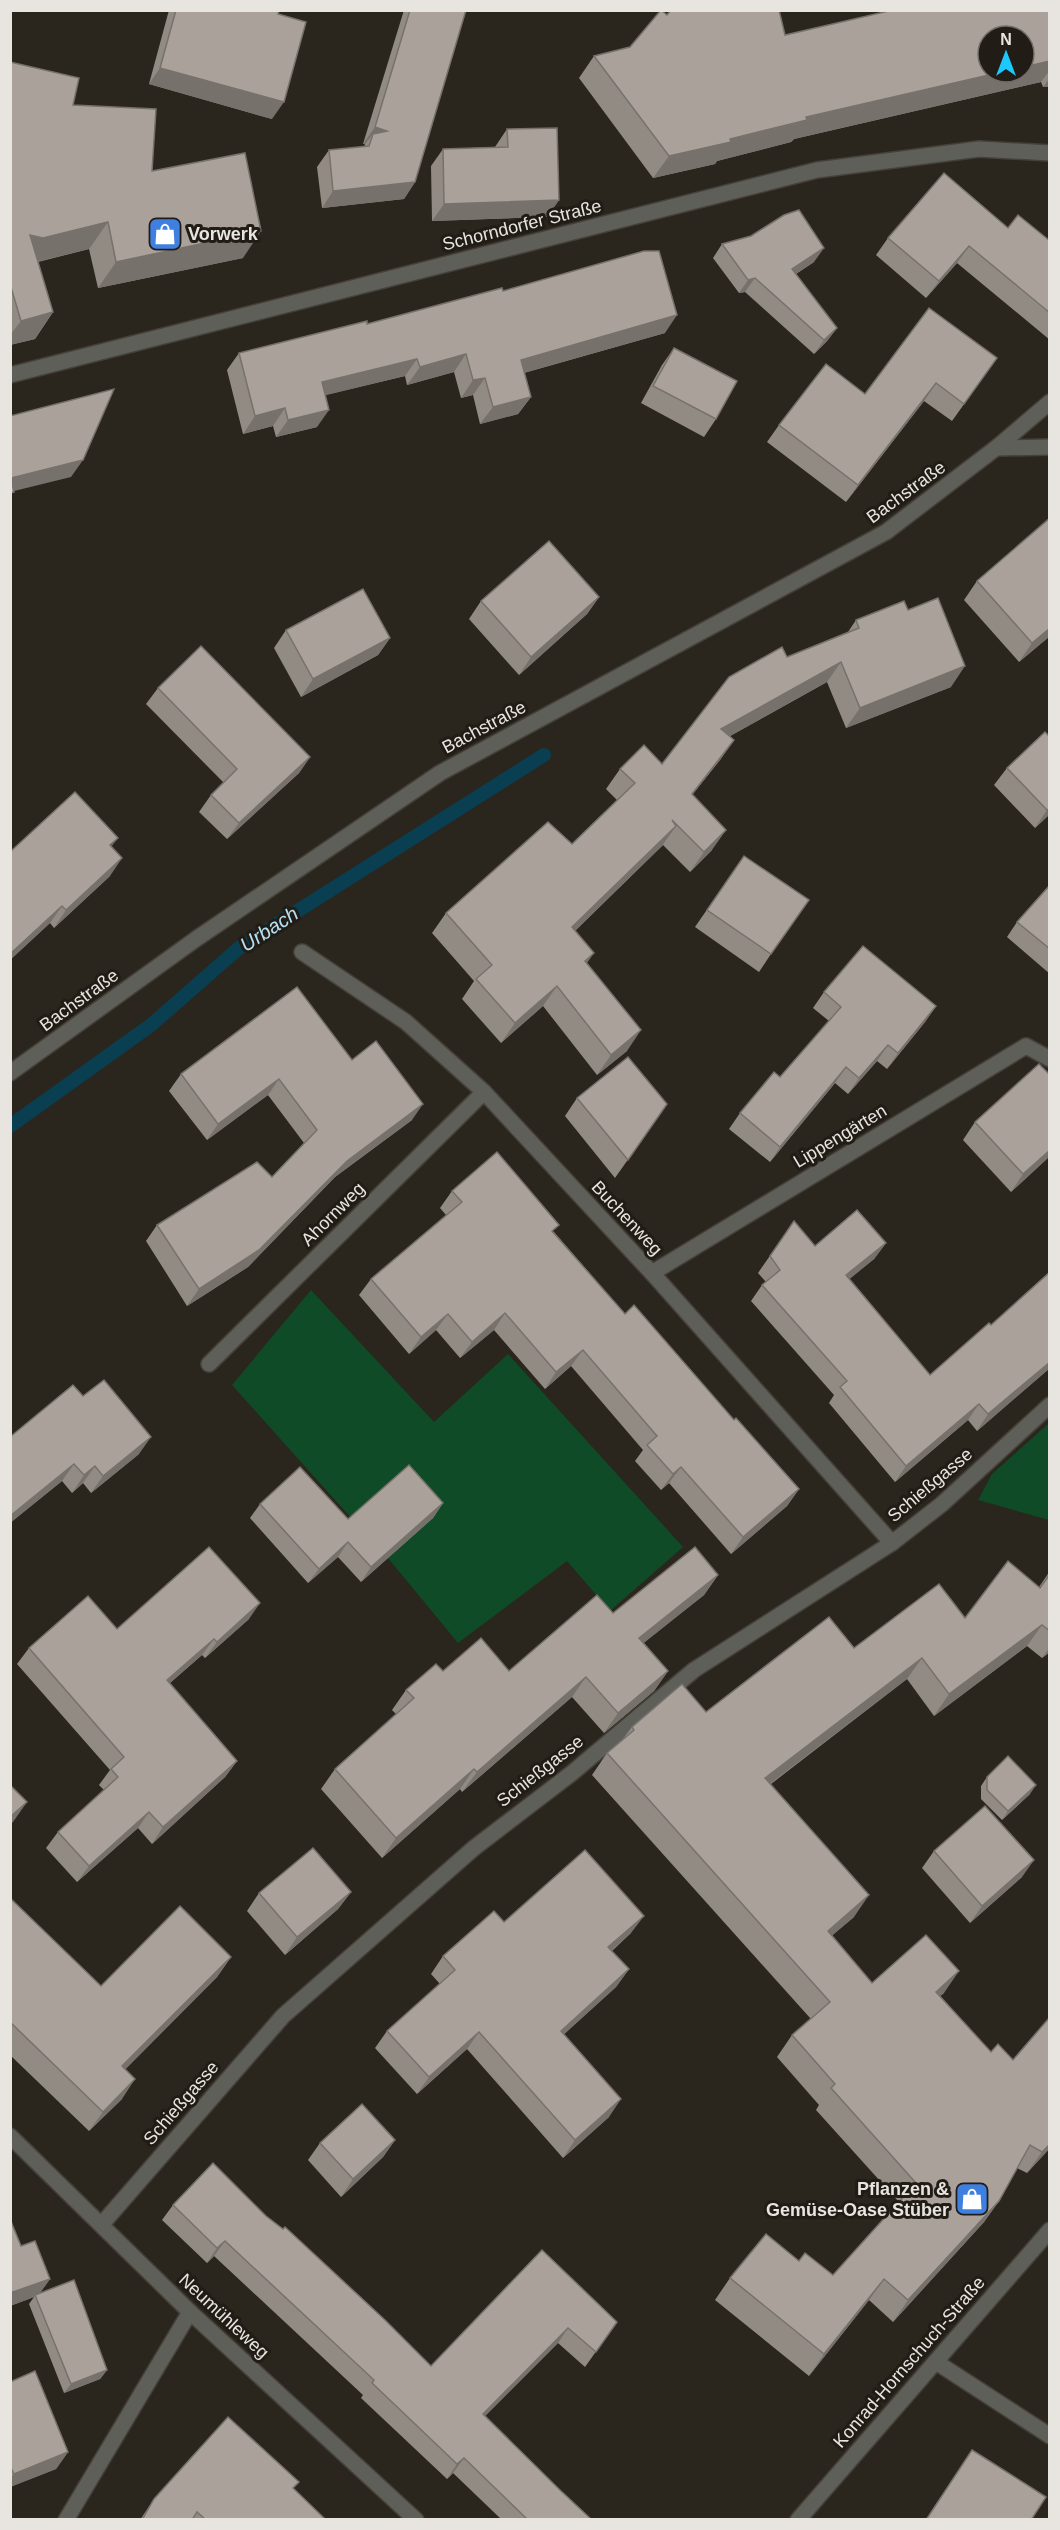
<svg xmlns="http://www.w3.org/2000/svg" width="1060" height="2530" font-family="Arial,sans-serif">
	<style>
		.green { fill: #0e4b26 }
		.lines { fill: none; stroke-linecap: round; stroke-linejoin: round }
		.stream { stroke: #0a3e51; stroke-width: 14 }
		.minor-casing { stroke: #454139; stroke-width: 18 }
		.minor { stroke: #5f5f5a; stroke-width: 15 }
		.wall { fill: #928b84 }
		.shaded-wall { fill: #77716c }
		.building { fill: #aaa29a; stroke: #77716c; stroke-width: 1.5 }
		.labels { text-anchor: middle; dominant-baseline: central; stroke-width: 6; stroke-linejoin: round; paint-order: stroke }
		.street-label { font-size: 18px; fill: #e8e5e0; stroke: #211c15 }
		.poi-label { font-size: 18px; font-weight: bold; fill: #e8e5e0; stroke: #211c15; text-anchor: start }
		.water-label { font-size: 20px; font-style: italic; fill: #b6e1f5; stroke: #211c15 }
	</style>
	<rect width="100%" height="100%" fill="#2a261e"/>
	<!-- green -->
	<g class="green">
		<polygon points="311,1290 434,1422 508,1354 683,1547 610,1611 567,1561 458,1643 388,1558 433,1517 353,1520 232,1385"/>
		<polygon points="1049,1423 1049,1520 978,1500 992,1474"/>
	</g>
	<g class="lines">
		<!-- stream -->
		<polyline class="stream" points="10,1126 151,1025 239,948 544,755"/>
		<defs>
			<g id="minor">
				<polyline points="10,375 817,170 979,149 1050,153"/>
				<polyline points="996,448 1050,447"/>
				<polyline points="302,952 406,1022 484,1092 652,1273 892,1543"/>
				<polyline points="10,1073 196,939 440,773 886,532 996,448 1050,402"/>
				<polyline points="652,1273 1026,1046 1050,1059"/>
				<polyline points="209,1364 484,1092"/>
				<polyline points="10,2136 190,2312 416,2520"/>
				<polyline points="102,2224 283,2016 474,1848 572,1773 694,1670 892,1543 942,1504 1050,1405"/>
				<polyline points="936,2362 1050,2436"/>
				<polyline points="66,2520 190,2312"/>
				<polyline points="798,2520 1050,2230"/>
			</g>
		</defs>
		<!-- minor casing -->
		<use href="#minor" class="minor-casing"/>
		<!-- minor -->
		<use href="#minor" class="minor"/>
	</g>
	<!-- wall -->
	<g class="wall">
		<polygon points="169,10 279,10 278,14 272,119 149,84"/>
		<polygon points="404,10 466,10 415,182 404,199 322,208 317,167 329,150 364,147 365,144 363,144"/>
		<polygon points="1050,10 1050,87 1043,87 1041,82 794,139 791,142 717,161 715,164 653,178 579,78 594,56 630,47 667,15 785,35"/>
		<polygon points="10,62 73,105 152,171 243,258 98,288 89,249 38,262 53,312 35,339 10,345"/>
		<polygon points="507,129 559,200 547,217 432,221 431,166 443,149 495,147"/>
		<polygon points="1008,228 1050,241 1050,340 957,263 926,298 876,255 888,238"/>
		<polygon points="722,244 814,262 796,274 837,328 827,341 814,354 745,292 739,293 713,258"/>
		<polygon points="503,291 665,333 524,373 531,397 518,414 480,424 473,395 461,398 454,372 407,385 405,376 325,395 317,427 276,437 273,426 243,434 227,370 239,353 367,324"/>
		<polygon points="674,348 716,419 704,437 641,403 662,365"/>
		<polygon points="997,358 952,421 924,401 846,502 767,442 779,425 865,394"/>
		<polygon points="1050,518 1050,636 1019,662 964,600 977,581"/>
		<polygon points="599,597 587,614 519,675 469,619 481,601"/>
		<polygon points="908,610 951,687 846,728 827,682 730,736 734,740 720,760 692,795 712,850 690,872 663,845 575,931 587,964 627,1051 597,1075 543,1006 501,1043 462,999 474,981 432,933 446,913 572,844 617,800 606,789 620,769 662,764 787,657 848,632 856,620"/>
		<polygon points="286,630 390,638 378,655 301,697 274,648"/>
		<polygon points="158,688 310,757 299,773 227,839 199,812 211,795 224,783 146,704"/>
		<polygon points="1050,737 1050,814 1035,828 994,785 1007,768"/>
		<polygon points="118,838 111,847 110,876 54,928 50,923 10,960"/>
		<polygon points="744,856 771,954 759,972 695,927"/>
		<polygon points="1050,885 1050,974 1007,937 1017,922"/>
		<polygon points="824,992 936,1006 925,1022 887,1069 877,1061 848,1094 835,1083 770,1162 729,1129 740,1113 780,1077 829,1021 813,1008"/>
		<polygon points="352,1060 412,1120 335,1177 248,1267 187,1306 146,1241 157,1225 272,1177 304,1143 268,1095 207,1140 169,1091 181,1074"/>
		<polygon points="1050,1075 1050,1156 1011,1192 963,1140 975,1122"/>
		<polygon points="577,1098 667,1104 615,1178 565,1116"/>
		<polygon points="452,1191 554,1232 625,1314 734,1420 799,1489 787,1506 731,1554 669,1483 661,1490 635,1461 643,1450 571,1366 545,1389 494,1330 460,1358 436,1330 409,1354 359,1295 371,1279 446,1215 440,1208"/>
		<polygon points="794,1221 815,1246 886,1243 874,1259 849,1279 930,1375 991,1325 1050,1272 1050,1368 977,1431 968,1420 895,1482 829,1403 834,1395 751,1301 762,1285 766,1282 758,1273"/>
		<polygon points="83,1396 139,1454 91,1493 83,1483 72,1493 62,1481 10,1523 10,1437"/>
		<polygon points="443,1503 433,1518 361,1582 338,1557 308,1583 250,1518 260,1504 348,1519"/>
		<polygon points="1050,1571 1050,1652 1042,1658 1027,1646 934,1716 907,1679 771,1784 854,1917 832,1935 872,1983 944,1993 940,1996 991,2052 1013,2060 1050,2017 1050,2148 1027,2173 1017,2168 999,2201 984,2222 893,2322 869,2300 809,2376 715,2300 730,2278 799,2261 833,2275 899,2202 816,2110 819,2105 777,2057 792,2035 811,2019 592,1775 607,1753 622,1740 632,1727 706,1712 854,1648 965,1618 1039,1587"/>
		<polygon points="718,1575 704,1595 643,1643 668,1671 654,1691 604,1733 572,1697 462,1792 460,1789 382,1858 321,1789 335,1769 396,1714 392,1710 406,1690 443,1671 509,1671 613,1613"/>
		<polygon points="249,1619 205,1658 202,1655 170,1683 237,1761 225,1777 152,1844 138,1828 77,1882 46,1848 58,1832 104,1790 99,1785 110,1770 17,1664 29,1648 117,1629"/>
		<polygon points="987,1777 1030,1794 1002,1820 981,1799 981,1786"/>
		<polygon points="934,1851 1022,1877 970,1923 922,1868"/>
		<polygon points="351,1892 338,1909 285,1955 247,1911 259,1893"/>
		<polygon points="10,1898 101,1986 231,1957 217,1977 125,2069 122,2099 89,2131 10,2055"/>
		<polygon points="504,1922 631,1933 612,1951 629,1969 616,1987 564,2034 609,2117 563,2158 467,2049 417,2094 375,2048 387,2031 440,1984 431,1974 443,1956"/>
		<polygon points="395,2140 383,2157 341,2197 308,2160 320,2143"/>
		<polygon points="173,2205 266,2216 431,2366 542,2250 617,2322 585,2367 558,2343 485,2416 561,2491 592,2520 502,2520 453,2473 447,2479 361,2398 363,2395 214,2256 207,2263 162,2220"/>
		<polygon points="10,2219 21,2246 50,2279 39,2294 107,2370 100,2379 64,2393 29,2304 34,2297 10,2306"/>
		<polygon points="10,2382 68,2452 56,2469 10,2487"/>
		<polygon points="972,2450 1031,2520 926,2520"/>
		<polygon points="294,2489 326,2520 140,2520 154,2499"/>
	</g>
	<!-- shaded-wall -->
	<g class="shaded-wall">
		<polygon points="1050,61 1050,70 1041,82 794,139 791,142 717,161 715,164 653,178 669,156 806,117 1002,72 1024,72 1024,67"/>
		<polygon points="160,68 284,102 272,119 149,84"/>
		<polygon points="1050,78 1050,87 1043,87"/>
		<polygon points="375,127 387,131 373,134 365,144 363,144"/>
		<polygon points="415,182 404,199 322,208 333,191"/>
		<polygon points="559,200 547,217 432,221 444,204"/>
		<polygon points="108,222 89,249 24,265 30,235"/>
		<polygon points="261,231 243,258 98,288 116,262"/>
		<polygon points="969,246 957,263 926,298 939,281"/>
		<polygon points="824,248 814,262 782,283 792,269"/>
		<polygon points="755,278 745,292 739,293 748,280"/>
		<polygon points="53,312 35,339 10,345 10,335 21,321"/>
		<polygon points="677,315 665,333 509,377 521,360"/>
		<polygon points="837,328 827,341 814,354 824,340"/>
		<polygon points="466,354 454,372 407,385 420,367"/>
		<polygon points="417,359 405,376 310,399 322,382"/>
		<polygon points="485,378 473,395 461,398 473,380"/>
		<polygon points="936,383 924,401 846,502 858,485"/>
		<polygon points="531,397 518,414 480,424 493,407"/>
		<polygon points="285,408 273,426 243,434 255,416"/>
		<polygon points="329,410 317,427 276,437 288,420"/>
		<polygon points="83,460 71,477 10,492 11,478"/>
		<polygon points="599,597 587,614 519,675 531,657"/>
		<polygon points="1050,628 1050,636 1019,662 1032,643"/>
		<polygon points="390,638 378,655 301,697 313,679"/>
		<polygon points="841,662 827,682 707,749 721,729"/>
		<polygon points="965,666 951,687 846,728 860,708"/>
		<polygon points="734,740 720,760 677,814 692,794"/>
		<polygon points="310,757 299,773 227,839 239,823"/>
		<polygon points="1050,808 1050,814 1035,828 1047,810"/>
		<polygon points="676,826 662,846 557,948 572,927"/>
		<polygon points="726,830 712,850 690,872 704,852"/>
		<polygon points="122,858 110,876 54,928 66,910"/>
		<polygon points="62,906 50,923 10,960 10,954"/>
		<polygon points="594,953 580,973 585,961"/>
		<polygon points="557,986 543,1006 501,1043 515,1023"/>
		<polygon points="936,1006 925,1022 887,1069 898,1053"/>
		<polygon points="641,1030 627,1051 597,1075 611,1055"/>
		<polygon points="888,1045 877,1061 848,1094 859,1078"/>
		<polygon points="846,1067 835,1083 770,1162 780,1147"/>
		<polygon points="279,1079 268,1095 207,1140 218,1124"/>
		<polygon points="423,1104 412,1120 335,1177 248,1267 187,1306 199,1289 347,1161"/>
		<polygon points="1050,1150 1050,1156 1011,1192 1023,1174"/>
		<polygon points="886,1243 874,1259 835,1291 846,1275"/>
		<polygon points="505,1313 494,1330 460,1358 472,1342"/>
		<polygon points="448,1314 436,1330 409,1354 421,1337"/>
		<polygon points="583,1350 571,1366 545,1389 556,1372"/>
		<polygon points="1050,1362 1050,1368 977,1431 988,1414"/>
		<polygon points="979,1404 968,1420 895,1482 906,1466"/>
		<polygon points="151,1437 139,1454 91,1493 103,1476"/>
		<polygon points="74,1464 62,1481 10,1523 10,1516"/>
		<polygon points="95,1466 83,1483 72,1493 84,1475"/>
		<polygon points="681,1467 669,1483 661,1490 673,1474"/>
		<polygon points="799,1489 787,1506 731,1554 743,1537"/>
		<polygon points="443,1503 433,1518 361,1582 371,1567"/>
		<polygon points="348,1542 338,1557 308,1583 319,1569"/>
		<polygon points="718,1575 704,1595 625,1658 639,1638"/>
		<polygon points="260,1603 249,1619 205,1658 217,1642"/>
		<polygon points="1042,1625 1027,1646 934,1716 949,1694"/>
		<polygon points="214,1639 202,1655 155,1696 167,1680"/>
		<polygon points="1050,1647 1050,1652 1042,1658"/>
		<polygon points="922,1658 907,1679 750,1799 765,1778"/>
		<polygon points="668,1671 654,1691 604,1733 618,1713"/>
		<polygon points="586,1677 572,1697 462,1792 477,1772"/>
		<polygon points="237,1761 225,1777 152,1844 163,1827"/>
		<polygon points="474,1769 460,1789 382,1858 396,1838"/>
		<polygon points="1036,1785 1030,1794 1002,1820 1008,1811"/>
		<polygon points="27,1802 13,1822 10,1824 10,1817"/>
		<polygon points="149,1812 138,1828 77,1882 89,1866"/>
		<polygon points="1034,1860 1022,1877 970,1923 982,1906"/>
		<polygon points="351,1892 338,1909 285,1955 297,1937"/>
		<polygon points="869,1895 854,1917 813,1952 828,1931"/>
		<polygon points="644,1916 631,1933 596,1964 608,1947"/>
		<polygon points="231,1957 217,1977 109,2086 122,2066"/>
		<polygon points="629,1969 616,1987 549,2048 561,2031"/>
		<polygon points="959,1971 944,1993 921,2013 936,1992"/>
		<polygon points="479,2032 467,2049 417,2094 429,2077"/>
		<polygon points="135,2079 122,2099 89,2131 103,2112"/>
		<polygon points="621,2099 609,2117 563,2158 575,2140"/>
		<polygon points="395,2140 383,2157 341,2197 353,2179"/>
		<polygon points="1050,2144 1050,2148 1027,2173 1042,2152"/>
		<polygon points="999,2201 984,2222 893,2322 908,2300"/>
		<polygon points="225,2241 214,2256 207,2263 217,2248"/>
		<polygon points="50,2279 38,2296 35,2295 34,2297 10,2306 10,2293"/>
		<polygon points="884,2279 869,2300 809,2376 824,2354"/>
		<polygon points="568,2328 558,2343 472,2429 483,2414"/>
		<polygon points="107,2370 100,2379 64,2393 71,2384"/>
		<polygon points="68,2452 56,2469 10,2487 10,2478 14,2474"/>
		<polygon points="464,2458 453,2473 447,2479 457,2464"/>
	</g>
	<!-- building -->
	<g class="building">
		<polygon points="176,10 279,10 278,14 306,22 284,102 160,68"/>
		<polygon points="410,10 466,10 415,182 333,191 329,150 369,146 373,134 387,131 375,127"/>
		<polygon points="661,10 667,15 671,10 779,10 785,35 893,10 1050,10 1050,61 1024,67 1024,36 988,36 988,72 1002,72 806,117 807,120 730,139 731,142 669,156 594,56 630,47"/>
		<polygon points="10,62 79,78 73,105 156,109 152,171 245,153 261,231 116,262 108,222 43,238 30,235 53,312 21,321 10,284"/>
		<polygon points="557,128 559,200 444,204 443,149 508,147 507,129"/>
		<polygon points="944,173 1008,228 1018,215 1050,241 1050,313 969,246 939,281 888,238"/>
		<polygon points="799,210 824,248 792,269 837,328 824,340 755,278 748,280 722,244 751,236 784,215"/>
		<polygon points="644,251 659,251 677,315 521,360 531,397 493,407 485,378 473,380 466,354 420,367 417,359 322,382 329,410 288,420 285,408 255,416 239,353 367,321 367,324 502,288 503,291"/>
		<polygon points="929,308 997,358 964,404 936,383 858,485 779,425 826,364 865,394"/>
		<polygon points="674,348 737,381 716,419 653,386"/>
		<polygon points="114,389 83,460 11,478 14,492 10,493 10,416"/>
		<polygon points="1050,518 1050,628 1032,643 977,581"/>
		<polygon points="549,541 599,597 531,657 481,601"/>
		<polygon points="363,589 390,638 313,679 286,630"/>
		<polygon points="938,598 965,666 860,708 841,662 721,729 734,740 692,794 726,830 704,852 672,820 676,826 572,927 594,953 585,961 641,1030 611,1055 557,986 515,1023 476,979 492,965 446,913 548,822 572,844 635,783 620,769 644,745 662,764 729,677 782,647 787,657 859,628 856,620 904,601 908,610"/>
		<polygon points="201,646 310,757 239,823 211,795 237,769 158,688"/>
		<polygon points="1045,732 1050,737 1050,808 1047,810 1007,768"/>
		<polygon points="75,792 118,838 110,845 122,858 66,910 62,906 10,954 10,852"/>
		<polygon points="744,856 809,900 771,954 707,910"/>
		<polygon points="1050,885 1050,949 1017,922"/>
		<polygon points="863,946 936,1006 898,1053 888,1045 859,1078 846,1067 780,1147 740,1113 774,1072 780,1077 841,1007 824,992"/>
		<polygon points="297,987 352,1060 376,1041 423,1104 347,1161 259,1250 199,1289 157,1225 257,1162 272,1177 317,1130 279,1079 218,1124 181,1074"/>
		<polygon points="628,1057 667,1104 628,1160 577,1098"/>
		<polygon points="1039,1064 1050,1075 1050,1150 1023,1174 975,1122"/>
		<polygon points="497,1152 559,1225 552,1231 625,1314 634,1305 734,1420 736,1418 799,1489 743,1537 681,1467 673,1474 647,1445 657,1436 583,1350 556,1372 505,1313 472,1342 448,1314 421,1337 371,1279 462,1202 452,1191"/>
		<polygon points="857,1210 886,1243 846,1275 930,1375 989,1323 991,1325 1050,1272 1050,1362 988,1414 979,1404 906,1466 840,1387 847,1381 762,1285 780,1270 770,1256 794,1221 815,1246"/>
		<polygon points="104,1380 151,1437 103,1476 95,1466 84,1475 74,1464 10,1516 10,1437 73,1385 83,1396"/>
		<polygon points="409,1465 443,1503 371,1567 348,1542 319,1569 260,1504 300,1467 348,1519"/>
		<polygon points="209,1547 260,1603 217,1642 214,1639 167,1680 237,1761 163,1827 149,1812 89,1866 58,1832 118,1777 111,1769 124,1757 29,1648 88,1596 117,1629"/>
		<polygon points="695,1547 718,1575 639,1638 668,1671 618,1713 586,1677 477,1772 474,1769 396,1838 335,1769 414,1698 406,1690 436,1664 443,1671 481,1638 509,1671 597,1595 613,1613"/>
		<polygon points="1008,1561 1040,1588 1050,1574 1050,1631 1042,1625 949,1694 922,1658 765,1778 869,1895 828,1931 872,1983 926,1935 959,1971 936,1992 991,2052 998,2044 1013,2060 1050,2017 1050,2144 1042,2152 1030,2145 999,2201 908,2300 884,2279 824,2354 730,2278 766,2234 799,2261 805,2253 833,2275 916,2183 831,2088 835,2084 792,2035 830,2002 607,1753 634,1730 632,1727 682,1684 706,1712 829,1617 854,1648 939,1584 965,1618"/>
		<polygon points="1008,1756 1036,1785 1008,1811 987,1790 987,1777"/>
		<polygon points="10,1785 27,1802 10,1817"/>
		<polygon points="985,1806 1034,1860 982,1906 934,1851"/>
		<polygon points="313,1848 351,1892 297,1937 259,1893"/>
		<polygon points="585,1850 644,1916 608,1947 629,1969 561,2031 621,2099 575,2140 479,2032 429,2077 387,2031 455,1970 443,1956 494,1911 504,1922"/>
		<polygon points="10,1898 101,1986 180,1906 231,1957 122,2066 135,2079 103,2112 10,2022"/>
		<polygon points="362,2104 395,2140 353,2179 320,2143"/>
		<polygon points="213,2163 266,2216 283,2229 285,2227 385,2320 431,2366 542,2250 617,2322 596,2352 568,2328 483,2414 561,2491 592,2520 528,2520 464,2458 457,2464 372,2383 374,2380 225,2241 217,2248 173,2205"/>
		<polygon points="10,2219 21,2246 35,2241 50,2279 10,2293"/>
		<polygon points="74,2280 107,2370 71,2384 35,2295"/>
		<polygon points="35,2371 68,2452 14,2474 10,2466 10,2382"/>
		<polygon points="228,2417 299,2482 293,2488 326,2520 206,2520 197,2512 192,2520 142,2520 154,2499"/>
		<polygon points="972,2450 1046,2497 1031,2520 926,2520"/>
	</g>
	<!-- icons -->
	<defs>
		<symbol id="shop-square" viewBox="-11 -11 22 22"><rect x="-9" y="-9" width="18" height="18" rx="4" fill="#3f7fe0" stroke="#211c15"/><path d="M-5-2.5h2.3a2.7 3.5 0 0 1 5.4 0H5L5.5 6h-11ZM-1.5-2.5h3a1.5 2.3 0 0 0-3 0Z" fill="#fff"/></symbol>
	</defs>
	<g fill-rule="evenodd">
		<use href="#shop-square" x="146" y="215" width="38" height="38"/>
		<use href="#shop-square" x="953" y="2180" width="38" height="38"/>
	</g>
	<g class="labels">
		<!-- street labels -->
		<g class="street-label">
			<text transform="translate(522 225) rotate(-14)">Schorndorfer Straße</text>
			<text transform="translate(906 492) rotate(-36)">Bachstraße</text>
			<text transform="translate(484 727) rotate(-28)">Bachstraße</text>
			<text transform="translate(79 1000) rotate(-36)">Bachstraße</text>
			<text transform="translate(840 1136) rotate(-31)">Lippengärten</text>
			<text transform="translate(333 1214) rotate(-45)">Ahornweg</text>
			<text transform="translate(627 1218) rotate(47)">Buchenweg</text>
			<text transform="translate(930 1485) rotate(-40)">Schießgasse</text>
			<text transform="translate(540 1771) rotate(-38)">Schießgasse</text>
			<text transform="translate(181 2103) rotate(-49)">Schießgasse</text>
			<text transform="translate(224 2316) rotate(43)">Neumühleweg</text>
			<text transform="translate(909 2362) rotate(-49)">Konrad-Hornschuch-Straße</text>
		</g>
		<!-- poi labels -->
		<g class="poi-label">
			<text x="188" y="234">Vorwerk</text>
			<text x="949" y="2189" text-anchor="end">Pflanzen &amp;<tspan x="949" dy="21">Gemüse-Oase Stüber</tspan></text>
		</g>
		<!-- water labels -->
		<g class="water-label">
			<text transform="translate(269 929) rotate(-33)">Urbach</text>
		</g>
	</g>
	<!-- border -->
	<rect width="1060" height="2530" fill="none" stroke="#e8e5e0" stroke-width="24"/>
	<!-- north arrow -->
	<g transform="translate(1006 54)"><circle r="28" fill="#211c15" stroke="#716c66" stroke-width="1.5"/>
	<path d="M0-4.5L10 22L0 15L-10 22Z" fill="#1dc9fc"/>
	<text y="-9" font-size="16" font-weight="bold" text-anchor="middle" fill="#e8e5e0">N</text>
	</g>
</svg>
